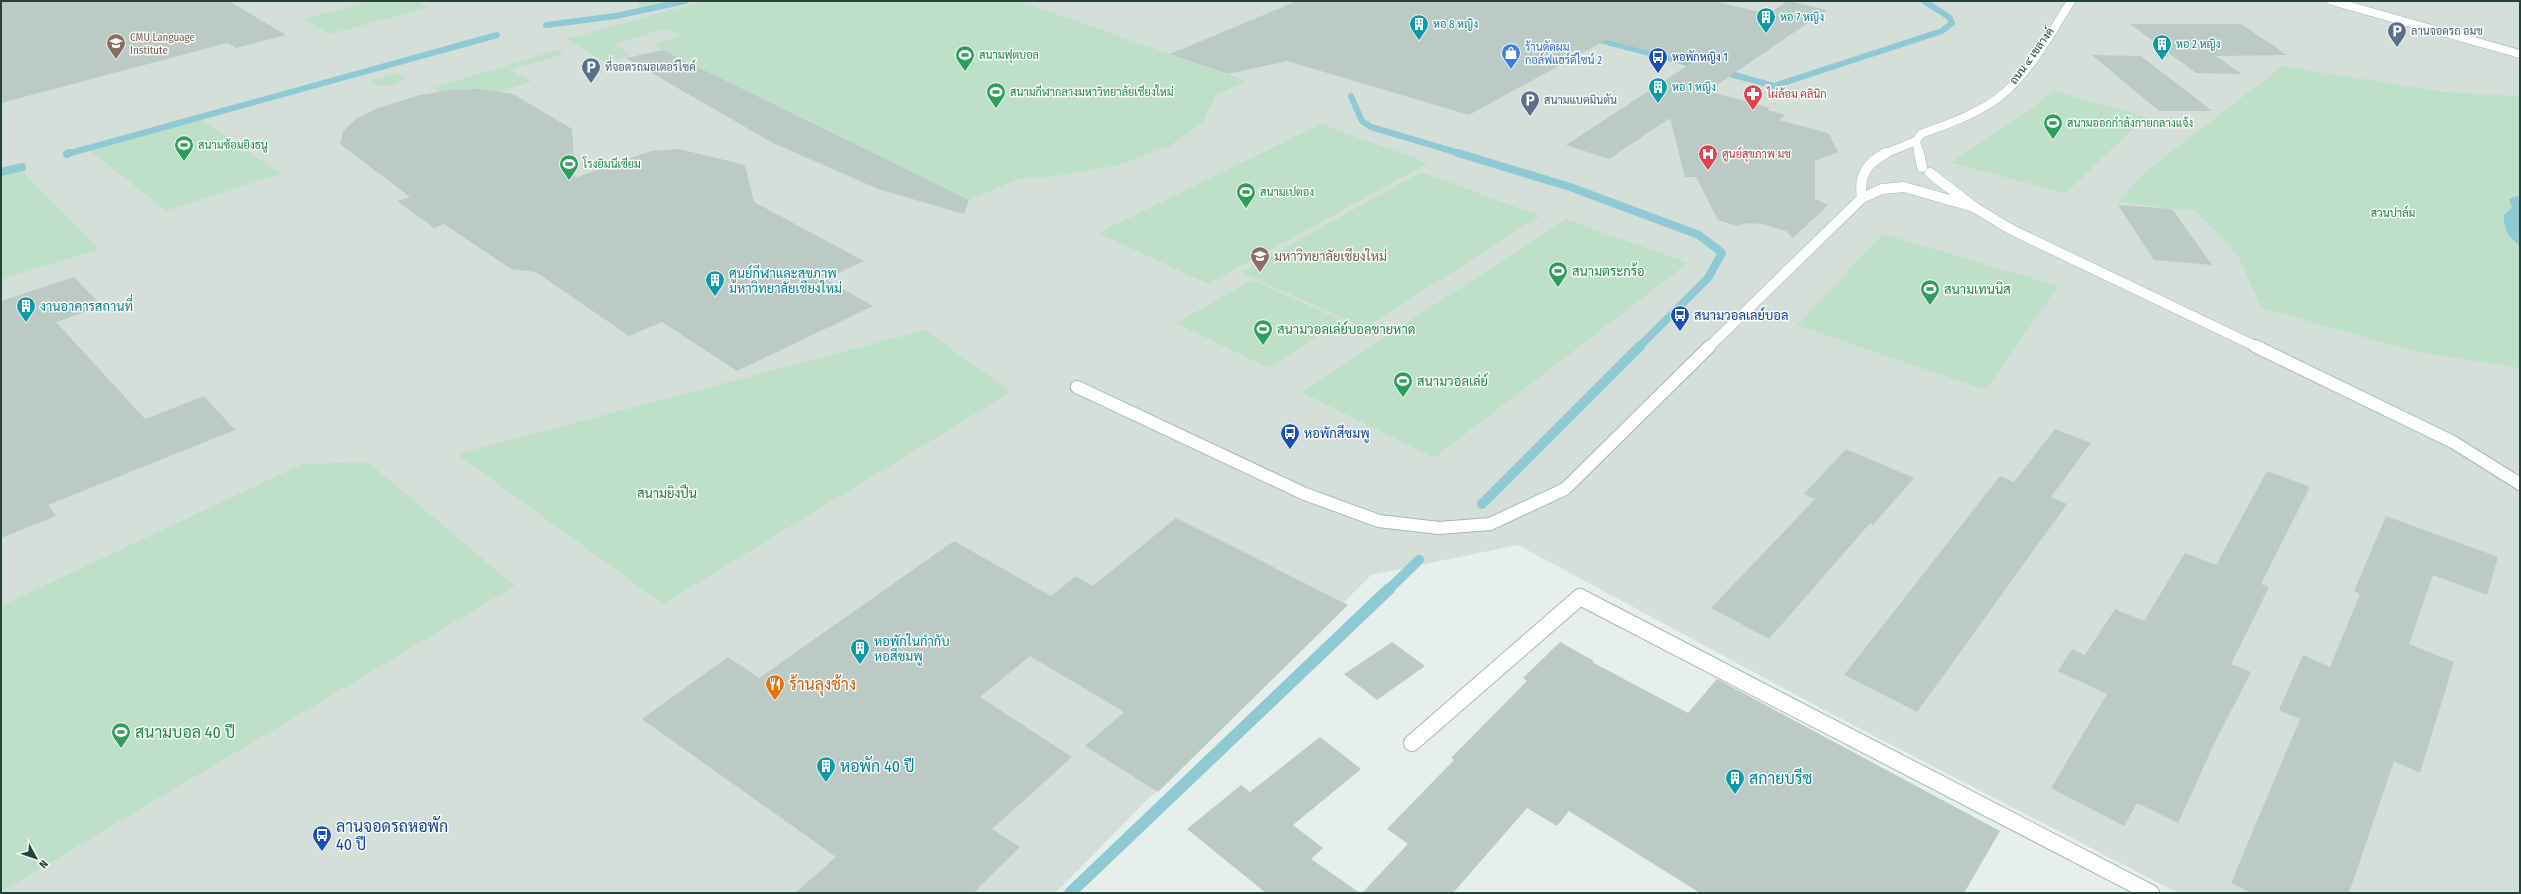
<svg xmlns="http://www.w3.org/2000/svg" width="2521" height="894" font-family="'Fira Sans Condensed',Sarabun,sans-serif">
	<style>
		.built { fill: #d4dfda }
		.green { fill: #bfe0c8 }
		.water { fill: #8ec9d4 }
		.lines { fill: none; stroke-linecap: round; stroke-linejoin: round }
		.stream-far3 { stroke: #8ec9d4; stroke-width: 6 }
		.stream-far2 { stroke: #8ec9d4; stroke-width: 8 }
		.stream-far1 { stroke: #8ec9d4; stroke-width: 10 }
		.stream { stroke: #8ec9d4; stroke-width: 12 }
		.building { fill: #bbcac4 }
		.street-far3-casing { stroke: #a8b8b2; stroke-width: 9 }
		.street-far2-casing { stroke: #a8b8b2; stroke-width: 11 }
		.street-far1-casing { stroke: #a8b8b2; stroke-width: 14 }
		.street-casing { stroke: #a8b8b2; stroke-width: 18 }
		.street-far3 { stroke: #fff; stroke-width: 8 }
		.street-far2 { stroke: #fff; stroke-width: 10 }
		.street-far1 { stroke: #fff; stroke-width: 12 }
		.street { stroke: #fff; stroke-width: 16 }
		.labels { text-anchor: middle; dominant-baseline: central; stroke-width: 3; stroke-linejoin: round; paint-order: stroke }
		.far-culture-label { font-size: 11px; fill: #0d838f; stroke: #f7fbf9; text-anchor: start }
		.far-service-label { font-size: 11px; fill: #4e5e75; stroke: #f7fbf9; text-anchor: start }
		.far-education-label { font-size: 11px; fill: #785e54; stroke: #f7fbf9; text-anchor: start }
		.far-shop-label { font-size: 11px; fill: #366cbe; stroke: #f7fbf9; text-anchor: start }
		.far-leisure-label { font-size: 11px; fill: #27864d; stroke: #f7fbf9; text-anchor: start }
		.far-street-label { font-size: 11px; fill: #24423a; stroke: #f7fbf9 }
		.far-transit-label { font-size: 11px; fill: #164399; stroke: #f7fbf9; text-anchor: start }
		.far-health-label { font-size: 11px; fill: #be3a42; stroke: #f7fbf9; text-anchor: start }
		.far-park-label { font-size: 11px; fill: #2d7a4b; stroke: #f7fbf9 }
		.education-label { font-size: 13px; fill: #785e54; stroke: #f7fbf9; text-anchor: start }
		.leisure-label { font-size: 13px; fill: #27864d; stroke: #f7fbf9; text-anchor: start }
		.culture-label { font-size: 13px; fill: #0d838f; stroke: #f7fbf9; text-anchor: start }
		.transit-label { font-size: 13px; fill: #164399; stroke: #f7fbf9; text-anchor: start }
		.park-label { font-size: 13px; fill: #2d7a4b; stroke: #f7fbf9 }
		.near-food-label { font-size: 16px; fill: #c56008; stroke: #f7fbf9; text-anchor: start }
		.near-leisure-label { font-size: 16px; fill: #27864d; stroke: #f7fbf9; text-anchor: start }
		.near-culture-label { font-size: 16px; fill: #0d838f; stroke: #f7fbf9; text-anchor: start }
		.near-transit-label { font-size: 16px; fill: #164399; stroke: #f7fbf9; text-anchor: start }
	</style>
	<rect width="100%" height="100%" fill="#e6efeb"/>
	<!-- built -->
	<polygon class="built" points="1,1 2520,1 2520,893 2178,893 1826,711 1518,545 1371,575 1055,893 1,893"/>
	<!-- green -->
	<g class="green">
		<polygon points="373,1 416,1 429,8 329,34 303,19"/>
		<polygon points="637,1 674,1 642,10"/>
		<polygon points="704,1 1019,1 1247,81 1216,95 1202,123 1168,147 1115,166 1050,177 1021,178 969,200 653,45 681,35 664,29 614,44 631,55 606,62 566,39"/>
		<polygon points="556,50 564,54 511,70 532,81 501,92 478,89 438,92 433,88"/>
		<polygon points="2283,66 2443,92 2520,96 2520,368 2413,351 2262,308 2237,254 2195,211 2118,202 2146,171"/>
		<path d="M391 74H401L406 77C398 86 383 87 372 84V81Z"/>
		<polygon points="2055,91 2145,117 2066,193 1951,163"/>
		<polygon points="199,118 281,174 166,211 88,149"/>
		<polygon points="1321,124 1428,163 1208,284 1098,233"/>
		<polygon points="21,170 98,249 1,280 1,176"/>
		<polygon points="1421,172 1540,216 1365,328 1241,272"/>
		<polygon points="1566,219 1688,263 1434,458 1301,392"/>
		<polygon points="1883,234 2058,286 1986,390 1797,325"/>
		<polygon points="1252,280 1343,321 1268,368 1176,323"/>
		<polygon points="925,330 1011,392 663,604 457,454"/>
		<polygon points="368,462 515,586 1,892 1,606 302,464"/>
	</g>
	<!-- water -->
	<path class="water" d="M2520 195V246C2509 237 2503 229 2504 215L2512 208 2509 199Z"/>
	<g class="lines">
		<!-- stream-far3 -->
		<g class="stream-far3">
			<polyline points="546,25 616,16 685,1"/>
			<polyline points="1592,38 1704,67"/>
			<polyline points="1720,71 1774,86 1942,31 1952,23 1949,17 1924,1"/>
			<polyline points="1351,96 1362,121 1371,127 1462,154"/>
			<polyline points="67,154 497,35"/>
		</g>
		<!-- stream-far2 -->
		<g class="stream-far2">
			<polyline points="1458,153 1570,187 1699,235 1722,253 1708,278 1639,347"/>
			<polyline points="67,154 69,153"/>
			<polyline points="1,172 22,167"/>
		</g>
		<!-- stream-far1 -->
		<g class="stream-far1">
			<polyline points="1482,504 1640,346"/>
			<polyline points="1388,590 1419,560"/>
		</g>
		<!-- stream -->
		<polyline class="stream" points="1070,893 1389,589"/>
	</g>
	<!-- building -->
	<g class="building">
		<polygon points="1,1 229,1 286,35 236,48 227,43 1,103"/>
		<polygon points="1297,1 1713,1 1768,14 1788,1 1827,10 1708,91 1770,108 1767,110 1786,115 1779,120 1828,133 1838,152 1815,161 1815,199 1828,205 1793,238 1786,231 1762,224 1748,223 1736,226 1718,220 1696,177 1685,177 1670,118 1609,159 1566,145 1693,62 1606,40 1469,115 1287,61 1228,74 1170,54"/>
		<polygon points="2130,24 2241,24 2287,55 2216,56 2242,74 2196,73"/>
		<polygon points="663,50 969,200 964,214 878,189 771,142 626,58"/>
		<polygon points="2092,55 2141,56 2212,111 2159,111"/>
		<polygon points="478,89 513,94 572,129 575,178 651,151 679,149 745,165 754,202 864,261 825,279 873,306 737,371 662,322 629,336 536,272 511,269 444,224 434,228 397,201 410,197 340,144 343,131 357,118 378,108 420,95 451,90"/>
		<polygon points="2118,205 2172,209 2212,265 2154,260"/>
		<polygon points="74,277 102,306 56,322 145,419 204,396 235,430 48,505 56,516 1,538 1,301"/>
		<polygon points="2055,429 2091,443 2051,497 2067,504 1917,712 1844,675 2000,476 2014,482"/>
		<polygon points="1846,449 1914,478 1873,525 1870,523 1769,639 1711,608 1815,499 1804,494"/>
		<polygon points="2267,471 2310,487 2261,584 2269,587 2231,664 2251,672 2214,744 2178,823 2137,803 2124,826 2051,788 2107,694 2058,671 2072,649 2085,655 2115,609 2144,621 2185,553 2216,565"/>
		<polygon points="2386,516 2498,557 2487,595 2433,575 2409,644 2454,662 2420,773 2394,761 2349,893 2251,893 2231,883 2300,719 2279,710 2303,655 2330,667 2360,594 2354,591"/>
		<polygon points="1176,518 1348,605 1158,792 1085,746 1124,712 1030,656 980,697 1072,757 992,829 1020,847 973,893 795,893 836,857 642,719 728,657 759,678 954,541 1051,596 1076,576 1093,586"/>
		<polygon points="1392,642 1425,666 1377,700 1344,674"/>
		<polygon points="1560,642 1594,661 1592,662 1688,713 1717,679 2000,831 1964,893 1700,893 1569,811 1557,826 1527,808 1453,893 1362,893 1408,844 1387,829 1454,760 1451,758 1527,681 1523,678"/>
		<polygon points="1320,737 1361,769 1293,825 1323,848 1311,859 1360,893 1266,893 1187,829 1241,785 1250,792"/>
	</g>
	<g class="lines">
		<defs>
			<g id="street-far3">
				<polyline points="2332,1 2520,54"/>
				<polyline points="1884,154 1916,141"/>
				<path d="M1919 154 1916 141 1921 134C1947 124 1975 115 1998 98 2030 74 2050 34 2071 1"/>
			</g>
			<g id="street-far2">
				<polyline points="1919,153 1922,167"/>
				<polyline points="1930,173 1974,207 2010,229 2257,347"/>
				<path d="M1862 198C1858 176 1867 163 1886 153"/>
				<polyline points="1709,347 1862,198 1882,189 1904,187 1974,207"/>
			</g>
			<g id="street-far1">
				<polyline points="2255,346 2453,442 2520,484"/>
				<polyline points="1077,387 1305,494 1379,521 1439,528 1490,524 1565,489 1710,346"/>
			</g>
			<polyline id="street" points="1412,743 1580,597 2151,893"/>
		</defs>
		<!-- street-far3 casing -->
		<use href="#street-far3" class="street-far3-casing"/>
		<!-- street-far2 casing -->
		<use href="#street-far2" class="street-far2-casing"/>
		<!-- street-far1 casing -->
		<use href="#street-far1" class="street-far1-casing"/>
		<!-- street casing -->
		<use href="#street" class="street-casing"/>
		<!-- street-far3 -->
		<use href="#street-far3" class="street-far3"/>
		<!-- street-far2 -->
		<use href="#street-far2" class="street-far2"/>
		<!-- street-far1 -->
		<use href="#street-far1" class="street-far1"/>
		<!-- street -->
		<use href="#street" class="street"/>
	</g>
	<!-- icons -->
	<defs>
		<symbol id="building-pin" viewBox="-11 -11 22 30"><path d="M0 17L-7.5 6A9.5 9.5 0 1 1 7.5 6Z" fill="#0f9aa8" stroke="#f7fbf9"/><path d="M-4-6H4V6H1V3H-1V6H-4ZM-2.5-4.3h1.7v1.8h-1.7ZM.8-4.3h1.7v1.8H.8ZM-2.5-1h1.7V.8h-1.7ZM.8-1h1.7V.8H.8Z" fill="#fff"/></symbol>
		<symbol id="parking-pin" viewBox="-11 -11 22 30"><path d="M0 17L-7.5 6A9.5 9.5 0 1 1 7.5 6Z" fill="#5c6f8a" stroke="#f7fbf9"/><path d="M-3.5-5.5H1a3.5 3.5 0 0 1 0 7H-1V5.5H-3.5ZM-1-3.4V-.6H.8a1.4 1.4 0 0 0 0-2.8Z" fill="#fff"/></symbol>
		<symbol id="university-pin" viewBox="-11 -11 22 30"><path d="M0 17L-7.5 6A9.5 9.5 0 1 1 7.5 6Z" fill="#8d6e63" stroke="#f7fbf9"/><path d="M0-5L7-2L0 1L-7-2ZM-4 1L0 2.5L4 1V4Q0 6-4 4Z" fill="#fff"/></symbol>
		<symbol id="shop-pin" viewBox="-11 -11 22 30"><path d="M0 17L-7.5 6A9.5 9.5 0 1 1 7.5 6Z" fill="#3f7fe0" stroke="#f7fbf9"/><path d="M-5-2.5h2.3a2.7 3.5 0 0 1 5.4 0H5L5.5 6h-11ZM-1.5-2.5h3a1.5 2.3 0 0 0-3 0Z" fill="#fff"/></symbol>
		<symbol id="stadium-pin" viewBox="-11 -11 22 30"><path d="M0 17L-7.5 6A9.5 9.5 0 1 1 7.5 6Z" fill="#2e9e5b" stroke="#f7fbf9"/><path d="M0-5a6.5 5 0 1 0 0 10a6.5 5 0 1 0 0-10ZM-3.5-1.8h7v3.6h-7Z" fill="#fff"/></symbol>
		<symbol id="bus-pin" viewBox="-11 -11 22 30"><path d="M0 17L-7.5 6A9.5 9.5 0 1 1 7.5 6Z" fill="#1a4fb4" stroke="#f7fbf9"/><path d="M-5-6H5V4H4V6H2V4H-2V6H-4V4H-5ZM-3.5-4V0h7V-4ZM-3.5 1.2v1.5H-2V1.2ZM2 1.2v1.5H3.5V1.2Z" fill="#fff"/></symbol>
		<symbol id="pharmacy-pin" viewBox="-11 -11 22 30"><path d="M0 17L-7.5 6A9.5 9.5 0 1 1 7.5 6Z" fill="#e0444e" stroke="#f7fbf9"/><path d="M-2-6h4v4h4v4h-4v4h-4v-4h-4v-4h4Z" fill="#fff"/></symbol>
		<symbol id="hospital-pin" viewBox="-11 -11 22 30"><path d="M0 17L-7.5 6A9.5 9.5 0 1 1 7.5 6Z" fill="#e0444e" stroke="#f7fbf9"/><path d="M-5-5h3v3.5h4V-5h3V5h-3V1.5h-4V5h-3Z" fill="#fff"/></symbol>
		<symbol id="restaurant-pin" viewBox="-11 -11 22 30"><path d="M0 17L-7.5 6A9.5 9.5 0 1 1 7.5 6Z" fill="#e8710a" stroke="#f7fbf9"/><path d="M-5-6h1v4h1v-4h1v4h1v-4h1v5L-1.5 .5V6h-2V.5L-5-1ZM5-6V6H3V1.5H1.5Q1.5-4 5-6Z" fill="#fff"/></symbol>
	</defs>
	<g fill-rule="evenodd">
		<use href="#building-pin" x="1755" y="6" width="22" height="30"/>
		<use href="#building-pin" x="1408" y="13" width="22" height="30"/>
		<use href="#parking-pin" x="2386" y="20" width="22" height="30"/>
		<use href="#university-pin" x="105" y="32" width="22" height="30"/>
		<use href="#building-pin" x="2151" y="33" width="22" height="30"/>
		<use href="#shop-pin" x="1500" y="42" width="22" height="30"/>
		<use href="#stadium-pin" x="954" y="44" width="22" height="30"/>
		<use href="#bus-pin" x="1647" y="46" width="22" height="30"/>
		<use href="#parking-pin" x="580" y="56" width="22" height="30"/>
		<use href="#building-pin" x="1647" y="76" width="22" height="30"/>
		<use href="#stadium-pin" x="985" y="81" width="22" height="30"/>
		<use href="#pharmacy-pin" x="1742" y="83" width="22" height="30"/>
		<use href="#parking-pin" x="1519" y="89" width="22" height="30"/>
		<use href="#stadium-pin" x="2042" y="112" width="22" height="30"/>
		<use href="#stadium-pin" x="173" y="134" width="22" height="30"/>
		<use href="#hospital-pin" x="1697" y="143" width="22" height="30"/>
		<use href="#stadium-pin" x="558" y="153" width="22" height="30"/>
		<use href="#stadium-pin" x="1235" y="181" width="22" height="30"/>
		<use href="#university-pin" x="1249" y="245" width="22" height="30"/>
		<use href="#stadium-pin" x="1547" y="260" width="22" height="30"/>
		<use href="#building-pin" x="704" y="269" width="22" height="30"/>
		<use href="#stadium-pin" x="1919" y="278" width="22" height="30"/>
		<use href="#building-pin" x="15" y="295" width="22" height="30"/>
		<use href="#bus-pin" x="1669" y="304" width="22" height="30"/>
		<use href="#stadium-pin" x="1252" y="318" width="22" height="30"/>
		<use href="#stadium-pin" x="1392" y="370" width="22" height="30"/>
		<use href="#bus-pin" x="1279" y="422" width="22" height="30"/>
		<use href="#building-pin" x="849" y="637" width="22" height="30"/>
		<use href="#restaurant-pin" x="764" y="673" width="22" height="30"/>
		<use href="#stadium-pin" x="110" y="721" width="22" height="30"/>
		<use href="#building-pin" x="815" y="755" width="22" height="30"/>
		<use href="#building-pin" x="1724" y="767" width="22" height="30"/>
		<use href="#bus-pin" x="311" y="824" width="22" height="30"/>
	</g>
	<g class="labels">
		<!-- far-culture labels -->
		<g class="far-culture-label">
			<text x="1780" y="17">หอ 7 หญิง</text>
			<text x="1433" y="24">หอ 8 หญิง</text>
			<text x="2176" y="44">หอ 2 หญิง</text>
			<text x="1672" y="87">หอ 1 หญิง</text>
		</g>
		<!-- far-service labels -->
		<g class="far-service-label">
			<text x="2411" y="31">ลานจอดรถ อมช</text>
			<text x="605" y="67">ที่จอดรถมอเตอร์ไซค์</text>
			<text x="1544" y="100">สนามแบตมินตัน</text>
		</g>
		<!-- far-education labels -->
		<g class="far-education-label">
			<text x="130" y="37">CMU Language<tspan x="130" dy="13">Institute</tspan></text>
		</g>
		<!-- far-shop labels -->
		<g class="far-shop-label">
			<text x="1525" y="47">ร้านตัดผม<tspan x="1525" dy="13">กอล์ฟแฮร์ดีไซน์ 2</tspan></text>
		</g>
		<!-- far-leisure labels -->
		<g class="far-leisure-label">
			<text x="979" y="55">สนามฟุตบอล</text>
			<text x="1010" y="92">สนามกีฬากลางมหาวิทยาลัยเชียงใหม่</text>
			<text x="2067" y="123">สนามออกกำลังกายกลางแจ้ง</text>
			<text x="198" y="145">สนามซ้อมยิงธนู</text>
			<text x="583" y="164">โรงยิมนีเซียม</text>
			<text x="1260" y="192">สนามเปตอง</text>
		</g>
		<!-- far-street labels -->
		<g class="far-street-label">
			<text transform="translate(2032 56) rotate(-54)">ถนน ๔ เขลางค์</text>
		</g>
		<!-- far-transit labels -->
		<g class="far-transit-label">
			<text x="1672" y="57">หอพักหญิง 1</text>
		</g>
		<!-- far-health labels -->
		<g class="far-health-label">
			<text x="1767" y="94">ไผ่ล้อม คลินิก</text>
			<text x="1722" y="154">ศูนย์สุขภาพ มช</text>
		</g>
		<!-- far-park labels -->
		<g class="far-park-label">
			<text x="2393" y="213">สวนปาล์ม</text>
		</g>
		<!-- education labels -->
		<g class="education-label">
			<text x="1274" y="256">มหาวิทยาลัยเชียงใหม่</text>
		</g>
		<!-- leisure labels -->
		<g class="leisure-label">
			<text x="1572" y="271">สนามตระกร้อ</text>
			<text x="1944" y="289">สนามเทนนิส</text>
			<text x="1277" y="329">สนามวอลเล่ย์บอลชายหาด</text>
			<text x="1417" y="381">สนามวอลเล่ย์</text>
		</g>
		<!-- culture labels -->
		<g class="culture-label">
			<text x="729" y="273">ศูนย์กีฬาและสุขภาพ<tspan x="729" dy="15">มหาวิทยาลัยเชียงใหม่</tspan></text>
			<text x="40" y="306">งานอาคารสถานที่</text>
			<text x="874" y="641">หอพักในกำกับ<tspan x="874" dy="15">หอสีชมพู</tspan></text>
		</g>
		<!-- transit labels -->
		<g class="transit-label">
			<text x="1694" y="315">สนามวอลเลย์บอล</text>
			<text x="1304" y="433">หอพักสีชมพู</text>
		</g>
		<!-- park labels -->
		<g class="park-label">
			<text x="667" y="493">สนามยิงปืน</text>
		</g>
		<!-- near-food labels -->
		<g class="near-food-label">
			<text x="789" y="684">ร้านลุงช้าง</text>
		</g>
		<!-- near-leisure labels -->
		<g class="near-leisure-label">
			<text x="135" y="732">สนามบอล 40 ปี</text>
		</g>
		<!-- near-culture labels -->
		<g class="near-culture-label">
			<text x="840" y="766">หอพัก 40 ปี</text>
			<text x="1749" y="778">สกายบรีซ</text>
		</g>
		<!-- near-transit labels -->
		<g class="near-transit-label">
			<text x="336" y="826">ลานจอดรถหอพัก<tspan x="336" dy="18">40 ปี</tspan></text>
		</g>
	</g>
	<!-- border -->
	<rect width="2521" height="894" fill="none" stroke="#24423a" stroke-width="4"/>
	<!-- north arrow -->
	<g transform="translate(36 858) rotate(130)" stroke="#f7fbf9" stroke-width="3" paint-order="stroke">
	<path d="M0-3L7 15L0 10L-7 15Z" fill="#24423a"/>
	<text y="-6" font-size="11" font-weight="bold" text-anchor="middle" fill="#24423a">N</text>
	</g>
</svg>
